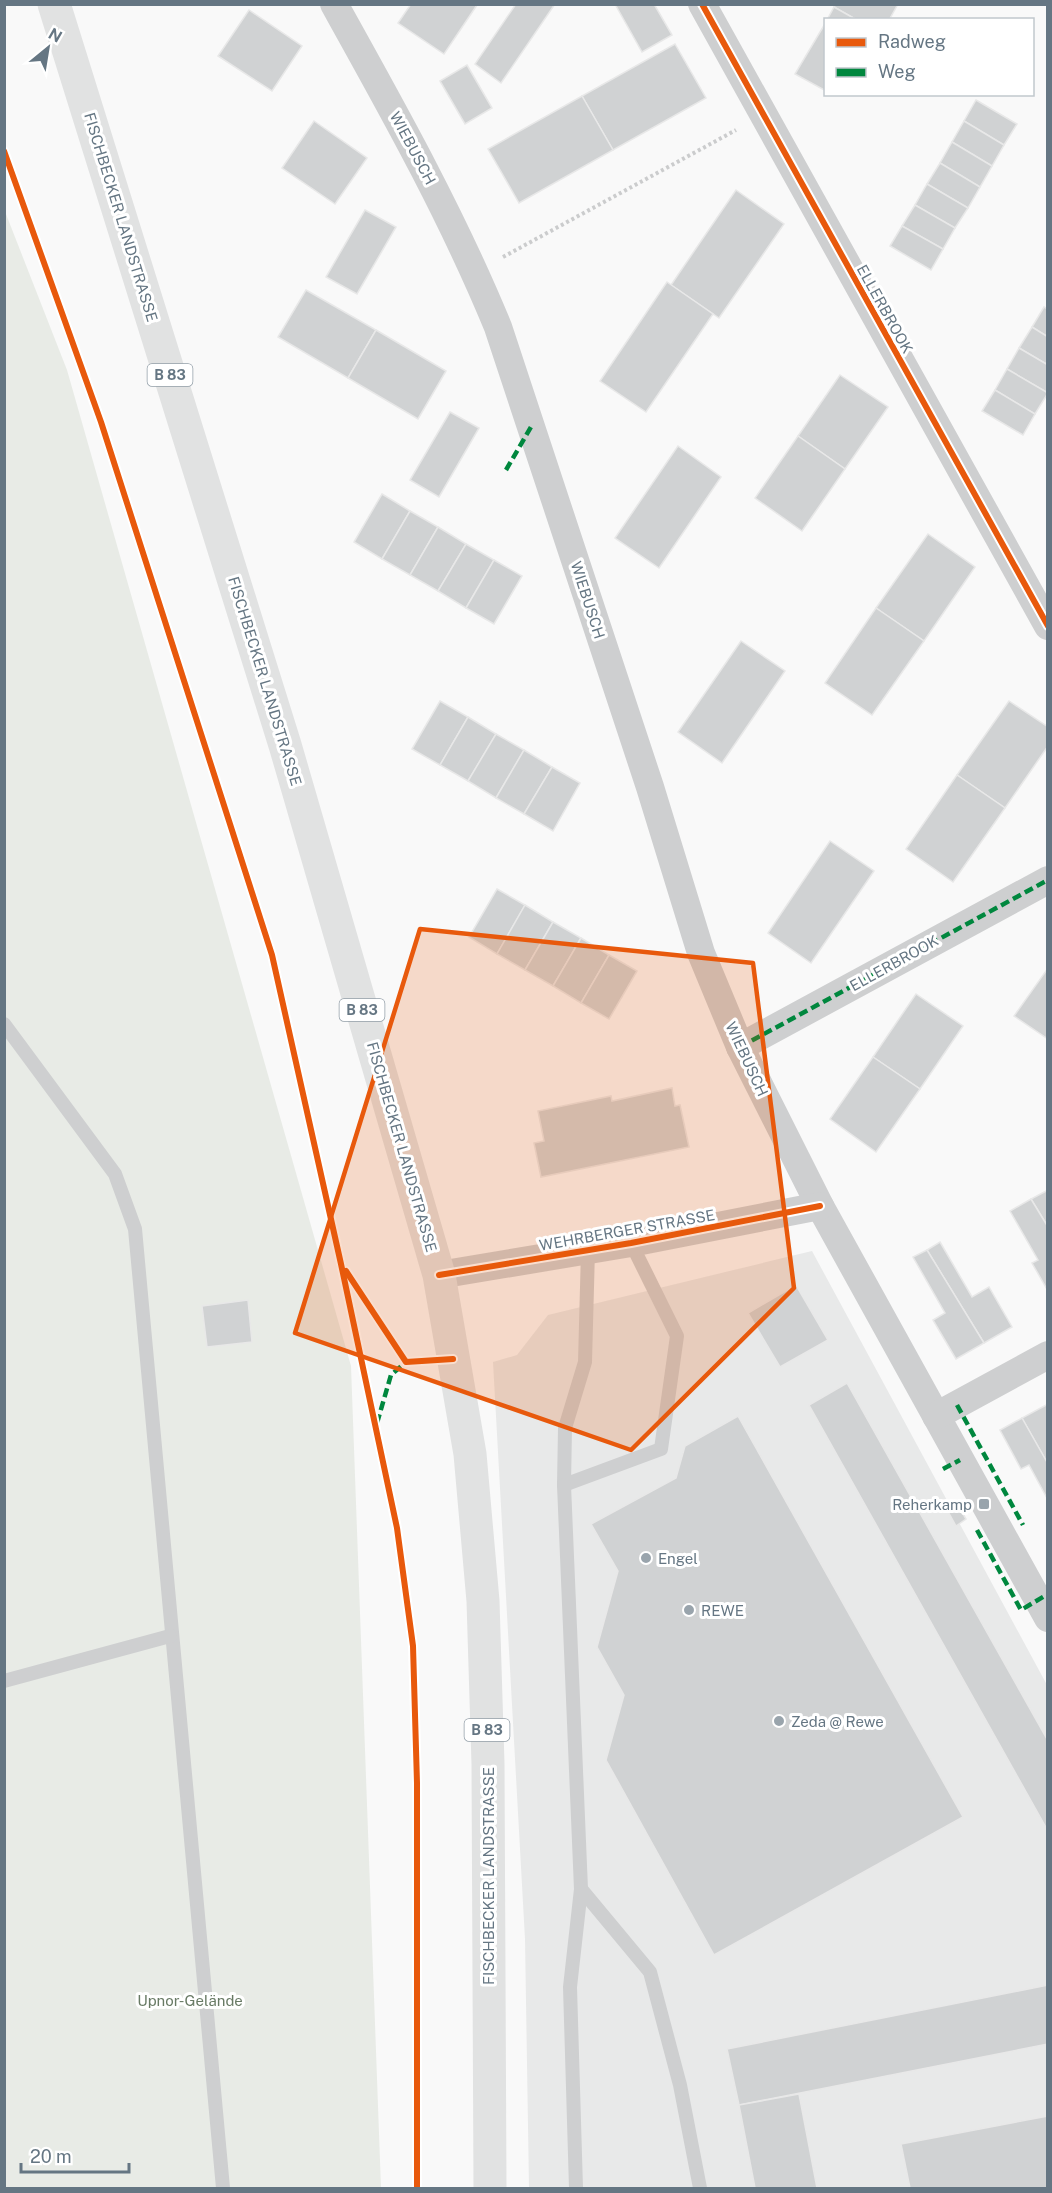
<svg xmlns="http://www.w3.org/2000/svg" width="1052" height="2193" font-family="'Public Sans',sans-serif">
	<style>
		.built { fill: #e8e9e9 }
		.green { fill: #e8ebe6 }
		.building { fill: #d0d2d3; stroke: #e8e8e8; stroke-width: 1.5 }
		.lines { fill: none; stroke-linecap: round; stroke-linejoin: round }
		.path { stroke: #cbcccd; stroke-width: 4; stroke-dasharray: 3 3; stroke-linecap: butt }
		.service { stroke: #cecfd0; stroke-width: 14 }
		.minor { stroke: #cecfd0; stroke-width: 28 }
		.primary { stroke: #e1e2e2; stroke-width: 33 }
		.quiet { stroke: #00873e; stroke-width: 4.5; stroke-dasharray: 9 4.5; stroke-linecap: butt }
		.cycleway-casing { stroke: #fff; stroke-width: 10 }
		.cycleway { stroke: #e8590c; stroke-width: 6 }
		.marked { fill: #e8590c; fill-opacity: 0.2; stroke: #e8590c; stroke-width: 4.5; stroke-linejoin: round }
		.poi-dot { fill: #99a4ac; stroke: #fff; stroke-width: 2 }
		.labels { text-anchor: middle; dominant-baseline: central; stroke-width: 6; stroke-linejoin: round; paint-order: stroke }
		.shield { fill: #fff; stroke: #939fa8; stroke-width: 1.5 }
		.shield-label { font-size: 14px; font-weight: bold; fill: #657683 }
		.street-label { font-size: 15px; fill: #657683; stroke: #fff }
		.poi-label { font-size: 15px; fill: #657683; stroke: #fff; text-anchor: start }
		.park-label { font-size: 15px; fill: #687a64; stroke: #fff }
	</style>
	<rect width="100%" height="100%" fill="#f9f9f9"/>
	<!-- built -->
	<polygon class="built" points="812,1251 1047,1685 1047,2188 529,2188 525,1939 493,1362 517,1355 548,1315"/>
	<!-- green -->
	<polygon class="green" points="4,209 67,370 351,1366 381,2188 5,2188"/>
	<!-- building -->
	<g class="building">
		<polygon points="411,4 476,4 477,5 444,54 398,23"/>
		<polygon points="516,4 555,4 501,83 475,64"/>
		<polygon points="615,4 654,4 672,35 642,52"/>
		<polygon points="836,4 898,4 889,20 857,20 834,7"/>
		<polygon points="834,7 857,20 827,20"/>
		<polygon points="249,10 302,46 272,91 218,56"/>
		<polygon points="826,22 826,91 795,74"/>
		<polygon points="675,44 706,98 613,150 582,96"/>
		<polygon points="467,65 492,108 465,124 440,81"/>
		<polygon points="582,96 613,150 519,203 488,149"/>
		<polygon points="976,100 1017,124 1004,145 964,121"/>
		<polygon points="314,121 367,158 335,204 282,168"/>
		<polygon points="964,121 1004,145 992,166 952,142"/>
		<polygon points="952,142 992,166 980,187 940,163"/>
		<polygon points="940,163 980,187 968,208 927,184"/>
		<polygon points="927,184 968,208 955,228 915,205"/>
		<polygon points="736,190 784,224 719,318 671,285"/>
		<polygon points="915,205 955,228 943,249 902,226"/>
		<polygon points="365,210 396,227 357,294 326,277"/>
		<polygon points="902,226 943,249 931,270 890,246"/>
		<polygon points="667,282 713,314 646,412 600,381"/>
		<polygon points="306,290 376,330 348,378 278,337"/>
		<polygon points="1044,307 1048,309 1048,337 1032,327"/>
		<polygon points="1032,327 1048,337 1048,365 1019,348"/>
		<polygon points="376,330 446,371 418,419 348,378"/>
		<polygon points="1019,348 1048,365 1048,393 1007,369"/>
		<polygon points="1007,369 1048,393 1035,414 995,390"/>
		<polygon points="840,375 888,407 845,469 798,436"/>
		<polygon points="995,390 1035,414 1023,435 982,411"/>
		<polygon points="450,412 479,428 439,497 410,480"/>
		<polygon points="798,436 845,469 802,531 755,498"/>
		<polygon points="678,446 721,477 659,568 615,538"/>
		<polygon points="382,494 410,511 382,559 354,542"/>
		<polygon points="410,511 438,527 410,575 382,559"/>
		<polygon points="438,527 466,544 438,591 410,575"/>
		<polygon points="928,534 975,567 924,641 876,608"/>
		<polygon points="466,544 494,560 466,608 438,591"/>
		<polygon points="494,560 522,576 494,624 466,608"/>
		<polygon points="876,608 924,641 872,715 825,683"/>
		<polygon points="741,641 785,671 722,763 678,732"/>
		<polygon points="440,701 468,717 440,765 412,749"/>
		<polygon points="1009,701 1048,727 1048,746 1005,808 957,775"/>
		<polygon points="468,717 496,734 468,781 440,765"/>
		<polygon points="496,734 524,750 496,798 468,781"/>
		<polygon points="524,750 552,767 524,814 496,798"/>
		<polygon points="552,767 580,783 553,831 524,814"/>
		<polygon points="957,775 1005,808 953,882 906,849"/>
		<polygon points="830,841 874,871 811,963 768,933"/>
		<polygon points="497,889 525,905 497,954 469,937"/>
		<polygon points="525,905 553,922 525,970 497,954"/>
		<polygon points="553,922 581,938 553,986 525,970"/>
		<polygon points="581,938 609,955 581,1003 553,986"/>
		<polygon points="609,955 637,971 609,1019 581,1003"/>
		<polygon points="1048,968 1048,1039 1014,1016"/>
		<polygon points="916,994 963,1026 920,1089 873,1057"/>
		<polygon points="873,1057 920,1089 876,1152 830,1119"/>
		<polygon points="672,1088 675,1106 680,1105 689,1147 541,1177 534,1143 544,1141 538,1111 611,1096 612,1101"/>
		<polygon points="1048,1190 1048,1227 1031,1199"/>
		<polygon points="1031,1199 1048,1227 1048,1291 1032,1263 1038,1260 1010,1211"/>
		<polygon points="940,1242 972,1297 989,1287 1012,1327 984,1343 927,1250"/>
		<polygon points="927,1250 984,1343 956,1359 933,1320 945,1313 913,1257"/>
		<polygon points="796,1285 828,1340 780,1367 748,1313"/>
		<polygon points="248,1300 252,1342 207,1347 202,1306"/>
		<polygon points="847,1383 1048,1741 1048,1831 809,1405"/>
		<polygon points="1048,1404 1048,1464 1022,1418"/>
		<polygon points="738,1416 963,1817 714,1955 606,1760 624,1695 597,1647 618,1571 591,1524 676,1478 685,1446"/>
		<polygon points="1022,1418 1048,1464 1048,1500 1029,1465 1021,1469 1000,1430"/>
		<polygon points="955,1500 966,1519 956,1526 945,1506"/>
		<polygon points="1048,1985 1048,2044 739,2105 727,2049"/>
		<polygon points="799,2094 817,2188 755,2188 739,2105"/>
		<polygon points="1048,2116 1048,2188 910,2188 901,2144"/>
	</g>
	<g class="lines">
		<!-- path -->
		<polyline class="path" points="503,257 736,130"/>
		<!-- service -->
		<g class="service">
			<polyline points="4,1024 115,1174 135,1229 223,2188"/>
			<polyline points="588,1250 585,1362 565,1428 564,1485 661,1449 677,1336 631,1243"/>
			<polyline points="564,1485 581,1889 570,1987 576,2188"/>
			<polyline points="4,1681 170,1636"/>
			<polyline points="581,1889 650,1972 680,2085 700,2188"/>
		</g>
		<!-- minor -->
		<g class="minor">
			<path d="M334 4C393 110 452 215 498 327L650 787 701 953 740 1047 820 1206 1048 1618"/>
			<polyline points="702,4 1048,626"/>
			<polyline points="740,1047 1048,880"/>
			<polyline points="439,1275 631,1243 820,1206"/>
			<polyline points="936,1416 1048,1355"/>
		</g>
		<!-- primary -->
		<polyline class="primary" points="54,4 285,745 439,1275 470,1454 483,1601 488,1764 490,2188"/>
		<!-- quiet -->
		<g class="quiet">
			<polyline points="506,470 531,427"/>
			<polyline points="740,1047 1048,880"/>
			<polyline points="957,1405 1023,1525"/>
			<polyline points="377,1423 391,1375 406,1362"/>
			<polyline points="943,1469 960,1460"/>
			<polyline points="977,1530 1021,1610 1048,1594"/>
		</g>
		<defs>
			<g id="cycleway">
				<polyline points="702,4 1048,626"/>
				<polyline points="4,151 101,422 272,955 341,1264 397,1528 413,1646 417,1783 417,2188"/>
				<polyline points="346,1271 406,1362 453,1359"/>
				<polyline points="439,1275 631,1243 820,1206"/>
			</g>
		</defs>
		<!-- cycleway casing -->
		<use href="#cycleway" class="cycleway-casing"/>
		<!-- cycleway -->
		<use href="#cycleway" class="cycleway"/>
	</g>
	<!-- marked area -->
	<path class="marked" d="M420 929 753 963 794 1288 631 1450 295 1333Z"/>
	<!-- markers -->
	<g class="poi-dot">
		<rect x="978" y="1498" width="12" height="12" rx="3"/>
		<circle cx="646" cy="1558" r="6"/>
		<circle cx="689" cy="1610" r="6"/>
		<circle cx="779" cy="1721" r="6"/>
	</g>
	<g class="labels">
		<!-- shield labels -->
		<g class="shield">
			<rect x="147.5" y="364" width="45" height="22" rx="4.5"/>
			<rect x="339.5" y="999" width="45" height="22" rx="4.5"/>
			<rect x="464.5" y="1719" width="45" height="22" rx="4.5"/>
		</g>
		<g class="shield-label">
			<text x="170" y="375">B 83</text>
			<text x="362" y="1010">B 83</text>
			<text x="487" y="1730">B 83</text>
		</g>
		<!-- street labels -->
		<g class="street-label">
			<text transform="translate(413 148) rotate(62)">WIEBUSCH</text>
			<text transform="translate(121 217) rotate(73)">FISCHBECKER LANDSTRASSE</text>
			<text transform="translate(885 309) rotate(61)">ELLERBROOK</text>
			<text transform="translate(588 600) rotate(72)">WIEBUSCH</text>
			<text transform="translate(265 681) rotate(73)">FISCHBECKER LANDSTRASSE</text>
			<text transform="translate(894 963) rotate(-29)">ELLERBROOK</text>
			<text transform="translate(747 1059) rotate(65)">WIEBUSCH</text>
			<text transform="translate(402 1147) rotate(74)">FISCHBECKER LANDSTRASSE</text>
			<text transform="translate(627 1230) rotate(-10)">WEHRBERGER STRASSE</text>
			<text transform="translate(488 1876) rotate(-90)">FISCHBECKER LANDSTRASSE</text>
		</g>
		<!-- poi labels -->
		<g class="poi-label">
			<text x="972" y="1504" text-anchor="end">Reherkamp</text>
			<text x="658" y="1558">Engel</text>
			<text x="701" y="1610">REWE</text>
			<text x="791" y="1721">Zeda @ Rewe</text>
		</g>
		<!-- park labels -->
		<g class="park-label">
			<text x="190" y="2000">Upnor-Gelände</text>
		</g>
	</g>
	<!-- border -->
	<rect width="1052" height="2193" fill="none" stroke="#657683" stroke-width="12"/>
	<!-- legend -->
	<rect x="824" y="18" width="210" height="78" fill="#ffffff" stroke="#c1c8cd" stroke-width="1.5"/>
	<rect x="836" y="38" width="30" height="9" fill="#e8590c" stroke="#c1c8cd" stroke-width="1.5"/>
	<text x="878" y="48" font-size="18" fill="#657683">Radweg</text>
	<rect x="836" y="68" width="30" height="9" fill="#00873e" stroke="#c1c8cd" stroke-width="1.5"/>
	<text x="878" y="78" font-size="18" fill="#657683">Weg</text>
	<!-- north arrow -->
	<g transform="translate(48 48) rotate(30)" stroke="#ffffff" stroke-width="4.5" paint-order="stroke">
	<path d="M0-4.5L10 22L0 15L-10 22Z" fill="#657683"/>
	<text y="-9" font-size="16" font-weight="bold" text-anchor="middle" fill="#657683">N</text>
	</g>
	<!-- scale -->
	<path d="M21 2163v9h108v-9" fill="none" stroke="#657683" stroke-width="3"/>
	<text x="30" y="2163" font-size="18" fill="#657683" stroke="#ffffff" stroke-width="4.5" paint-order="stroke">20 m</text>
</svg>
